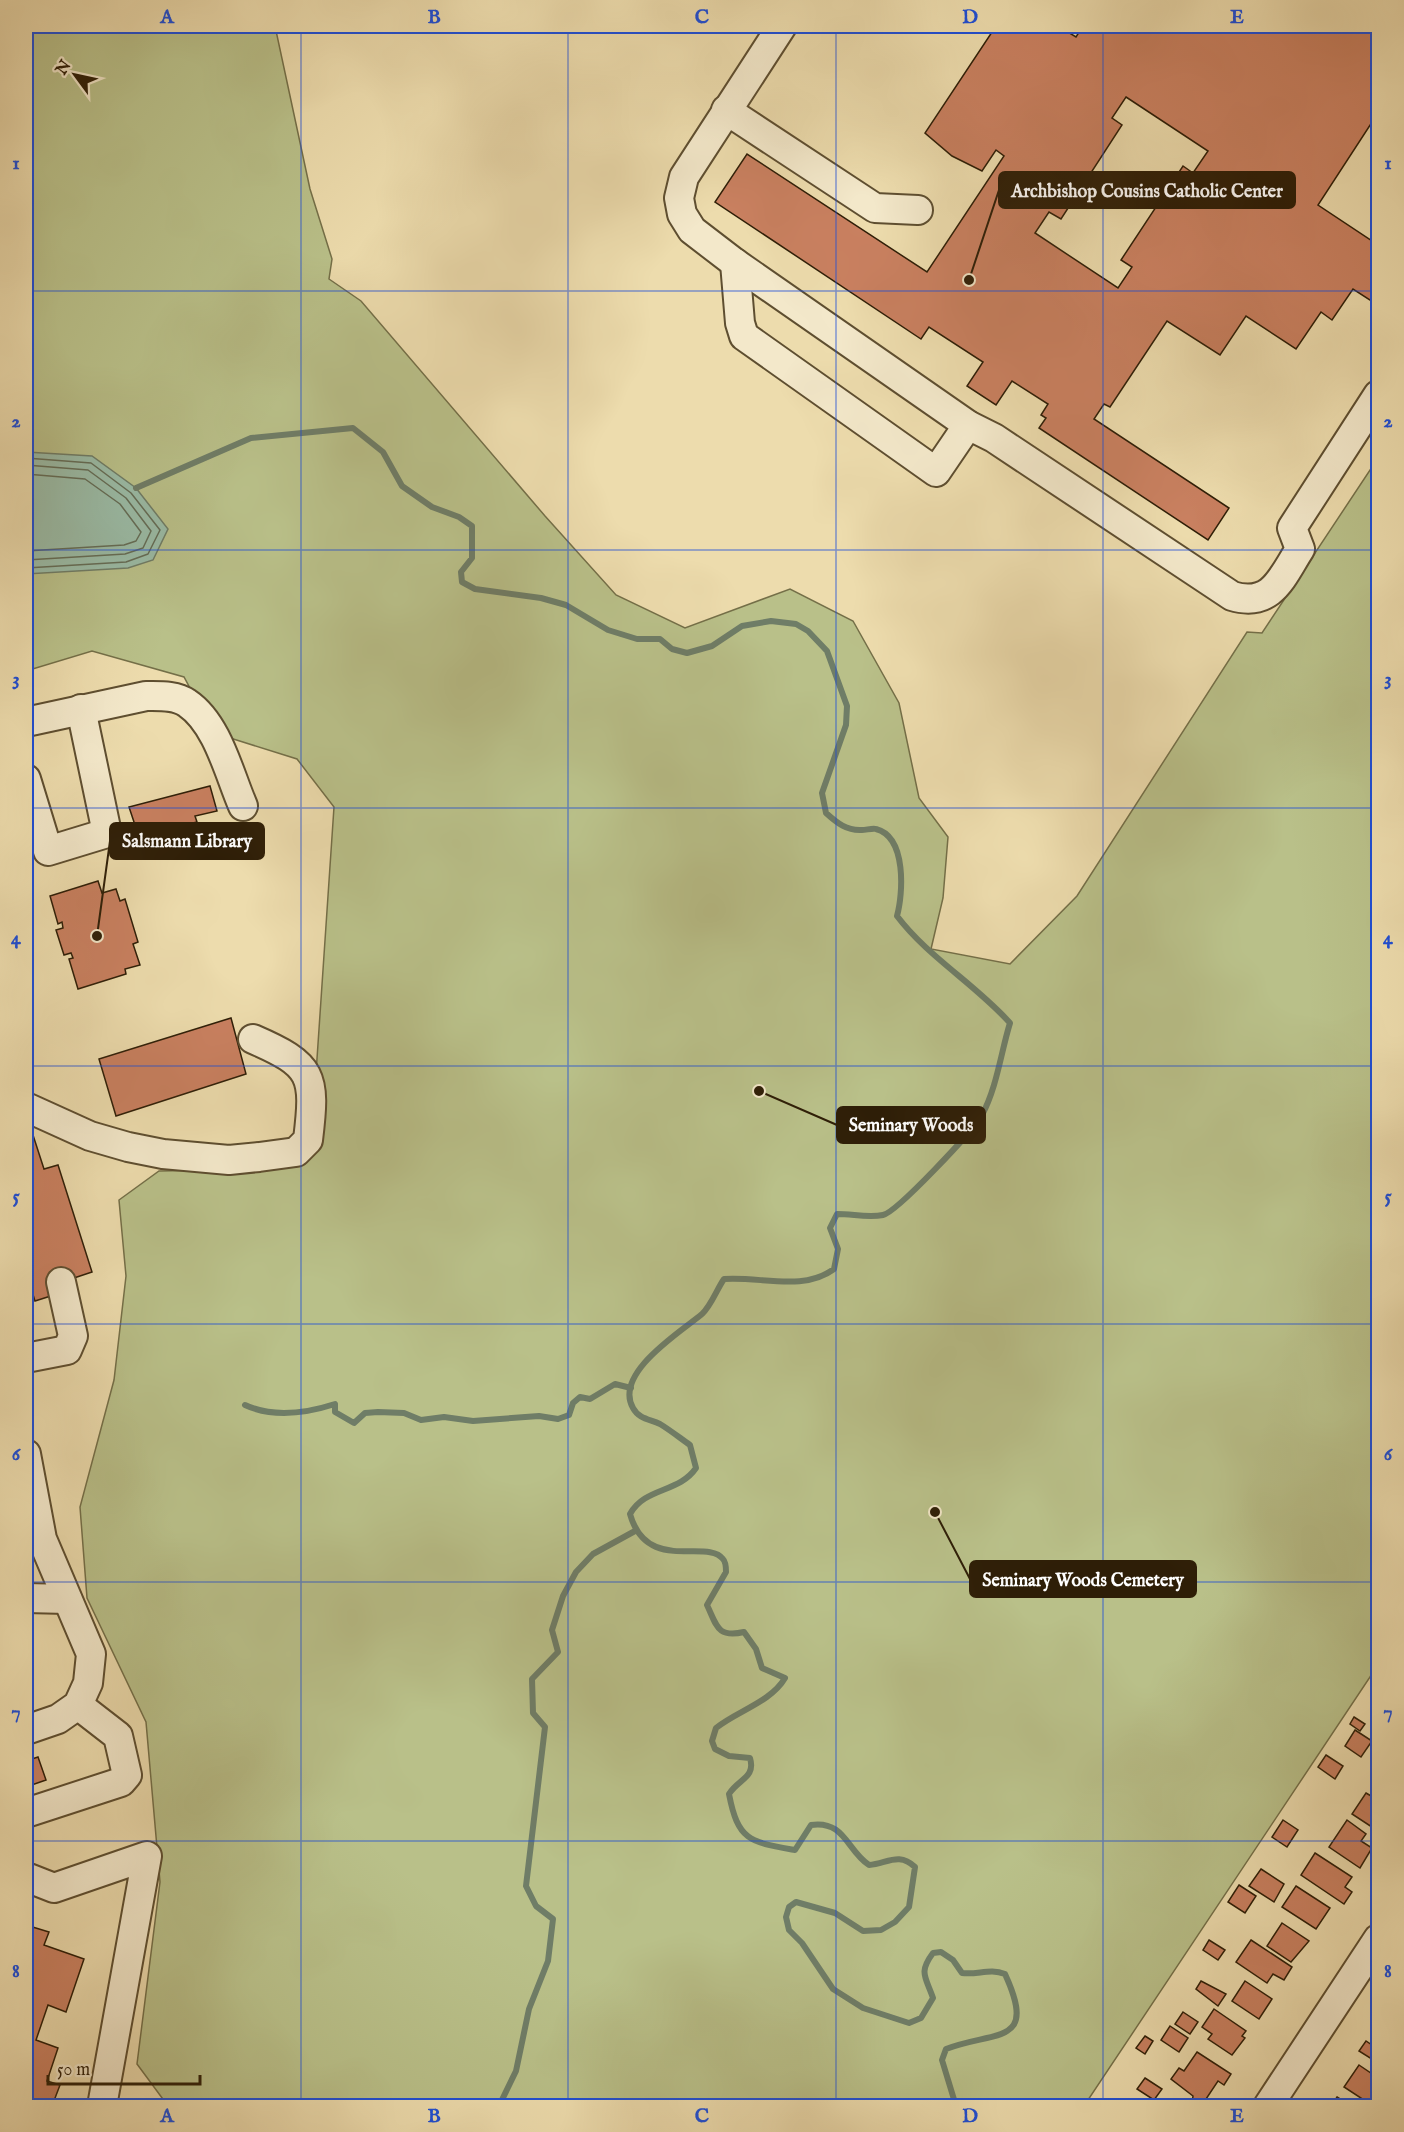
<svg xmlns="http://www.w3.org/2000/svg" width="1404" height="2132" font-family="'IM FELL English',serif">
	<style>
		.green { fill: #b9c089; stroke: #746f48; stroke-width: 1.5 }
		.water { fill: #9abca7; stroke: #6f7d67; stroke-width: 1.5 }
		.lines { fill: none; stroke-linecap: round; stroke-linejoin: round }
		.shore { stroke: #646d57; stroke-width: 1.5 }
		.stream { stroke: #6f7d67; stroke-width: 6 }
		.building { fill: #c98060; stroke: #2e1e07; stroke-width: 1.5; fill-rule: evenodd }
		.minor-casing { stroke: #5e4e30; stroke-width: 32 }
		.minor { stroke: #f3e8ca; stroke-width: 28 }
		.grid { fill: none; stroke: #1d4ed8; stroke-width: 1.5; stroke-opacity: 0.55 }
		.leader { fill: none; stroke: #2e1e07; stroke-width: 2 }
		.callout-dot { fill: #2e1e07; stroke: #f3e8ca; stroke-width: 2 }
		.callout { fill: #2e1e07; stroke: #2e1e07; stroke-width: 2 }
		.callout-label { font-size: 18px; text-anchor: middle; font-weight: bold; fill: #fff }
		.neatline { fill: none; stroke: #1d4ed8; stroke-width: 2 }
		.grid-label { font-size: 20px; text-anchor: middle; font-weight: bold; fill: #1d4ed8 }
	</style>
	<rect width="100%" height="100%" fill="#eddcad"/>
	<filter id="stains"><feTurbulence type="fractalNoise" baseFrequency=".00333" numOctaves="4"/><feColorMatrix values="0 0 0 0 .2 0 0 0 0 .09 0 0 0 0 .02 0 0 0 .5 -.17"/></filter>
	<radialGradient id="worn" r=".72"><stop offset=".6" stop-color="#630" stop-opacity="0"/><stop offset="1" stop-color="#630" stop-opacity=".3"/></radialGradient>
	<!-- green -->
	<polygon class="green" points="26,26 275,26 310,189 332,259 329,279 361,301 545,516 616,595 685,628 790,589 853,621 899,703 919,798 948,837 943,898 931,949 1010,964 1077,896 1247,632 1262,633 1378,458 1378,1665 1084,2106 168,2106 137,2064 160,1882 146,1722 87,1598 80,1507 114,1380 126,1276 119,1200 159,1171 264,1169 313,1118 334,807 297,759 214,733 184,677 92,651 26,671"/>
	<!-- water -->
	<polygon class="water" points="26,452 92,456 136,488 168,529 153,560 128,568 26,574"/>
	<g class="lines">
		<!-- shore -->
		<g class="shore">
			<polyline points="26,458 91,463 131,493 160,530 148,554 126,562 26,568"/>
			<polyline points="26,465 88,470 126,498 151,531 143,548 125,554 26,560"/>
			<polyline points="26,474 85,479 120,504 141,532 136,541 124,545 26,551"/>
		</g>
		<!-- stream -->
		<g class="stream">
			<path d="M136 488 251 438 353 428 383 452 402 486 432 507 459 517 472 526V558L461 572 462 582 475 589 541 598 566 605 608 630 637 639H660L672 649 687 653 712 646 742 626 771 621 796 624 808 631 827 651 847 706 846 725 822 793 826 813C837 823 847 831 862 830 866 830 873 828 876 829 907 837 903 894 897 916 928 957 975 984 1010 1023 1001 1052 997 1087 982 1115 974 1130 897 1212 883 1215 868 1218 853 1214 837 1214L830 1228 838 1249 834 1269C803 1292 760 1276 724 1279 717 1289 711 1306 702 1314 682 1331 613 1373 633 1408 639 1419 649 1419 660 1424 670 1430 680 1438 690 1445L696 1468C679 1493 645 1487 630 1514 647 1574 707 1538 723 1559 726 1562 726 1568 726 1572L707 1605C717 1626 717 1638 744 1632L756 1649 762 1668 785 1678C771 1702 737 1711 716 1728L712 1741 715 1749 729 1756 750 1758C756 1778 738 1779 729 1794 738 1841 750 1842 795 1850L811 1825C845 1820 847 1851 869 1865 888 1863 899 1852 915 1867L909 1907 895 1922 881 1930 863 1931 835 1913 796 1902 789 1907 786 1917 789 1930 802 1943 833 1989 863 2008 909 2023 921 2018 933 1998C926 1977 918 1973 933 1953L941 1952 953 1960 962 1973C978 1975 990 1968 1005 1974 1038 2046 996 2030 946 2049L942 2060 956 2106"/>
			<path d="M245 1405C273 1418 307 1413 335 1404V1412L354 1423 365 1413 378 1412 404 1413 421 1420 444 1417 473 1421 539 1416 558 1419 569 1415 573 1403 580 1397 590 1399 615 1384 631 1388"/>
			<polyline points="499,2106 516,2071 529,2009 548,1961 553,1919 536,1906 526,1886 545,1727 533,1713 532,1679 558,1652 552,1630 563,1596 576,1572 593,1554 635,1531"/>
		</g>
	</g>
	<!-- building -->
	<g class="building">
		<path d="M996 26H1058L1076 37 1083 26H1378V113L1318 205 1378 245V300L1376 304 1353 289 1332 320 1321 312 1296 349 1246 316 1220 355 1167 321 1110 407 1104 404 1094 419 1229 508 1208 540 1039 428 1046 418 1041 415 1048 404 1012 381 996 405 967 386 983 362 929 327 921 339 715 202 747 154 927 272 1004 156 996 150 982 171 952 156 925 133ZM1126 97 1208 151 1193 173 1183 166 1121 260 1132 267 1118 288 1035 233 1049 212 1061 219 1122 125 1112 118Z"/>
		<polygon points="210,786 217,811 195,816 197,822 139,837 129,807"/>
		<polygon points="98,881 102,893 116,889 120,901 125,899 138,942 133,944 140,965 125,969 126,974 78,989 69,959 73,958 71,953 64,955 56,930 63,928 62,922 58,924 50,896"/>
		<polygon points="231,1018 246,1074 116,1116 99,1059"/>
		<polygon points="32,1132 44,1169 58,1165 92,1272 53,1285 57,1294 35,1301 26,1272 26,1134"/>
		<polygon points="1354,1717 1365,1724 1360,1731 1350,1724"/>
		<polygon points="1355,1730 1372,1741 1361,1757 1345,1746"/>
		<polygon points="1326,1755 1343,1766 1335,1779 1318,1767"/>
		<polygon points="38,1757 46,1780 26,1787 26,1761"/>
		<polygon points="1366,1793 1378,1800 1378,1831 1352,1814"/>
		<polygon points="1283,1820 1298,1830 1287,1847 1272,1837"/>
		<polygon points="1347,1820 1366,1834 1361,1841 1372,1848 1360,1868 1329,1847"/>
		<polygon points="1315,1853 1352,1877 1345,1887 1352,1892 1344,1904 1301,1875"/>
		<polygon points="1261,1869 1284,1884 1274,1902 1249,1886"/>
		<polygon points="1239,1885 1256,1896 1245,1913 1228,1902"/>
		<polygon points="1296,1886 1330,1908 1316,1929 1282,1907"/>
		<polygon points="1282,1923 1309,1941 1291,1962 1267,1946"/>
		<polygon points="26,1925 49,1932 44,1945 84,1959 66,2012 48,2005 36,2040 58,2048 47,2081 60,2085 52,2106 26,2106"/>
		<polygon points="1209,1940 1225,1950 1218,1960 1203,1950"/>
		<polygon points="1251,1940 1292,1967 1284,1980 1273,1974 1267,1983 1236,1962"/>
		<polygon points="1201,1981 1226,1994 1218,2006 1196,1989"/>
		<polygon points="1245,1981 1272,1999 1259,2019 1232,2001"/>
		<polygon points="1214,2009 1246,2031 1242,2036 1245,2038 1232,2055 1208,2039 1212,2034 1202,2027"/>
		<polygon points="1183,2012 1198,2022 1190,2034 1175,2024"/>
		<polygon points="1170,2026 1188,2038 1179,2052 1161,2040"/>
		<polygon points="1378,2035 1378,2063 1359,2051 1366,2041 1372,2045"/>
		<polygon points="1145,2036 1153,2041 1145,2054 1136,2048"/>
		<polygon points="1197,2052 1231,2074 1224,2085 1218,2081 1202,2105 1197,2106 1192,2103 1193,2096 1171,2079 1179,2068 1184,2071"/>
		<polygon points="1359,2065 1378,2078 1378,2097 1373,2106 1344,2087"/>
		<polygon points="1145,2078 1162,2089 1154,2100 1137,2089"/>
		<polygon points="1337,2097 1351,2106 1331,2106"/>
	</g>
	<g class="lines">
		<defs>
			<g id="minor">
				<path d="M782 26 684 177 679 198 682 214 692 230 735 263 968 425 994 438 1232 596C1272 608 1282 577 1300 549L1292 528 1378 395"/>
				<polyline points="726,110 875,208 918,210"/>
				<polyline points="735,263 740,323 744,336 936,472 968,425"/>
				<path d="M26 722 146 696C160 696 176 695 187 703 218 724 229 774 243 806"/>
				<polyline points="26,779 48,851 107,833 81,709"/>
				<path d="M26 1107 90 1136 128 1147 163 1154 229 1160 259 1157 296 1152 308 1140C316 1075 313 1065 253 1039"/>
				<polyline points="26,1358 67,1350 73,1336 61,1282"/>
				<polyline points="26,1454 42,1539 91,1654 88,1683 78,1705 58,1719 26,1730"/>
				<polyline points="26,1598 67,1599"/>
				<polyline points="26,1813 121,1782 127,1775 118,1736 78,1705"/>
				<polyline points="26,1877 54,1888 147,1856 102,2106"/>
				<polyline points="1268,2106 1378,1939"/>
			</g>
		</defs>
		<!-- minor casing -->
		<use href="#minor" class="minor-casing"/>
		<!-- minor -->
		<use href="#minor" class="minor"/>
	</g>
	<!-- grid -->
	<path class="grid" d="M301 26V2106M568 26V2106M836 26V2106M1103 26V2106M26 291H1378M26 550H1378M26 808H1378M26 1066H1378M26 1324H1378M26 1582H1378M26 1841H1378"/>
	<!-- callouts -->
	<path class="leader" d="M969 280L999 190M97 936L110 841M759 1091L837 1125M935 1512L970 1579"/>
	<g class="callout-dot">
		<circle cx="969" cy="280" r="6"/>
		<circle cx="97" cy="936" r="6"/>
		<circle cx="759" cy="1091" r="6"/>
		<circle cx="935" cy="1512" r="6"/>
	</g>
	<g class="callout">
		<rect x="999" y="172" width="296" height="36" rx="6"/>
		<rect x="110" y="823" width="154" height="36" rx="6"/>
		<rect x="837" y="1107" width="148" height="36" rx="6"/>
		<rect x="970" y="1561" width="226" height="36" rx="6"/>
	</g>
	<g class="callout-label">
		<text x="1147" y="197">Archbishop Cousins Catholic Center</text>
		<text x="187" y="847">Salsmann Library</text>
		<text x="911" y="1131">Seminary Woods</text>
		<text x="1083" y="1586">Seminary Woods Cemetery</text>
	</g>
	<!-- margin -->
	<rect width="1404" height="2132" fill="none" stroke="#eddcad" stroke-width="66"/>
	<!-- north arrow -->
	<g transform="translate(75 75) rotate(303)" stroke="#f3e8ca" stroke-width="4.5" paint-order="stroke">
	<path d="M0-4.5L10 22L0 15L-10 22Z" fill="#2e1e07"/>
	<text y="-9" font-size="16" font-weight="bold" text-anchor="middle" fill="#2e1e07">N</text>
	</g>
	<!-- scale -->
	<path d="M48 2075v9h152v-9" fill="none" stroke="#2e1e07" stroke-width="3"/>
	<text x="57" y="2075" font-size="18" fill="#2e1e07" stroke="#f3e8ca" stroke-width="4.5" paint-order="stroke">50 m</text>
	<rect x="33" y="33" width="1338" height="2066" class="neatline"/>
	<g class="grid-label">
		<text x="167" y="23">A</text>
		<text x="434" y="23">B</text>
		<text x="702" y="23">C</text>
		<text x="970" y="23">D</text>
		<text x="1237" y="23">E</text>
		<text x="16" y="169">1</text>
		<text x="1388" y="169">1</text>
		<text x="16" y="427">2</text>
		<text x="1388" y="427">2</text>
		<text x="16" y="685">3</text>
		<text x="1388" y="685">3</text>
		<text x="16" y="944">4</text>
		<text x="1388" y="944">4</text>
		<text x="16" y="1202">5</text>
		<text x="1388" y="1202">5</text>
		<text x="16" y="1460">6</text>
		<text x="1388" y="1460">6</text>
		<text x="16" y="1718">7</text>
		<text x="1388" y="1718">7</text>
		<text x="16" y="1977">8</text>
		<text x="1388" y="1977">8</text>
		<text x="167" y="2122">A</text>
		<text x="434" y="2122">B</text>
		<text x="702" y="2122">C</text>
		<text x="970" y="2122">D</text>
		<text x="1237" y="2122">E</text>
	</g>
	<rect width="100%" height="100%" filter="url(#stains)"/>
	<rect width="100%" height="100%" fill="url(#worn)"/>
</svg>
